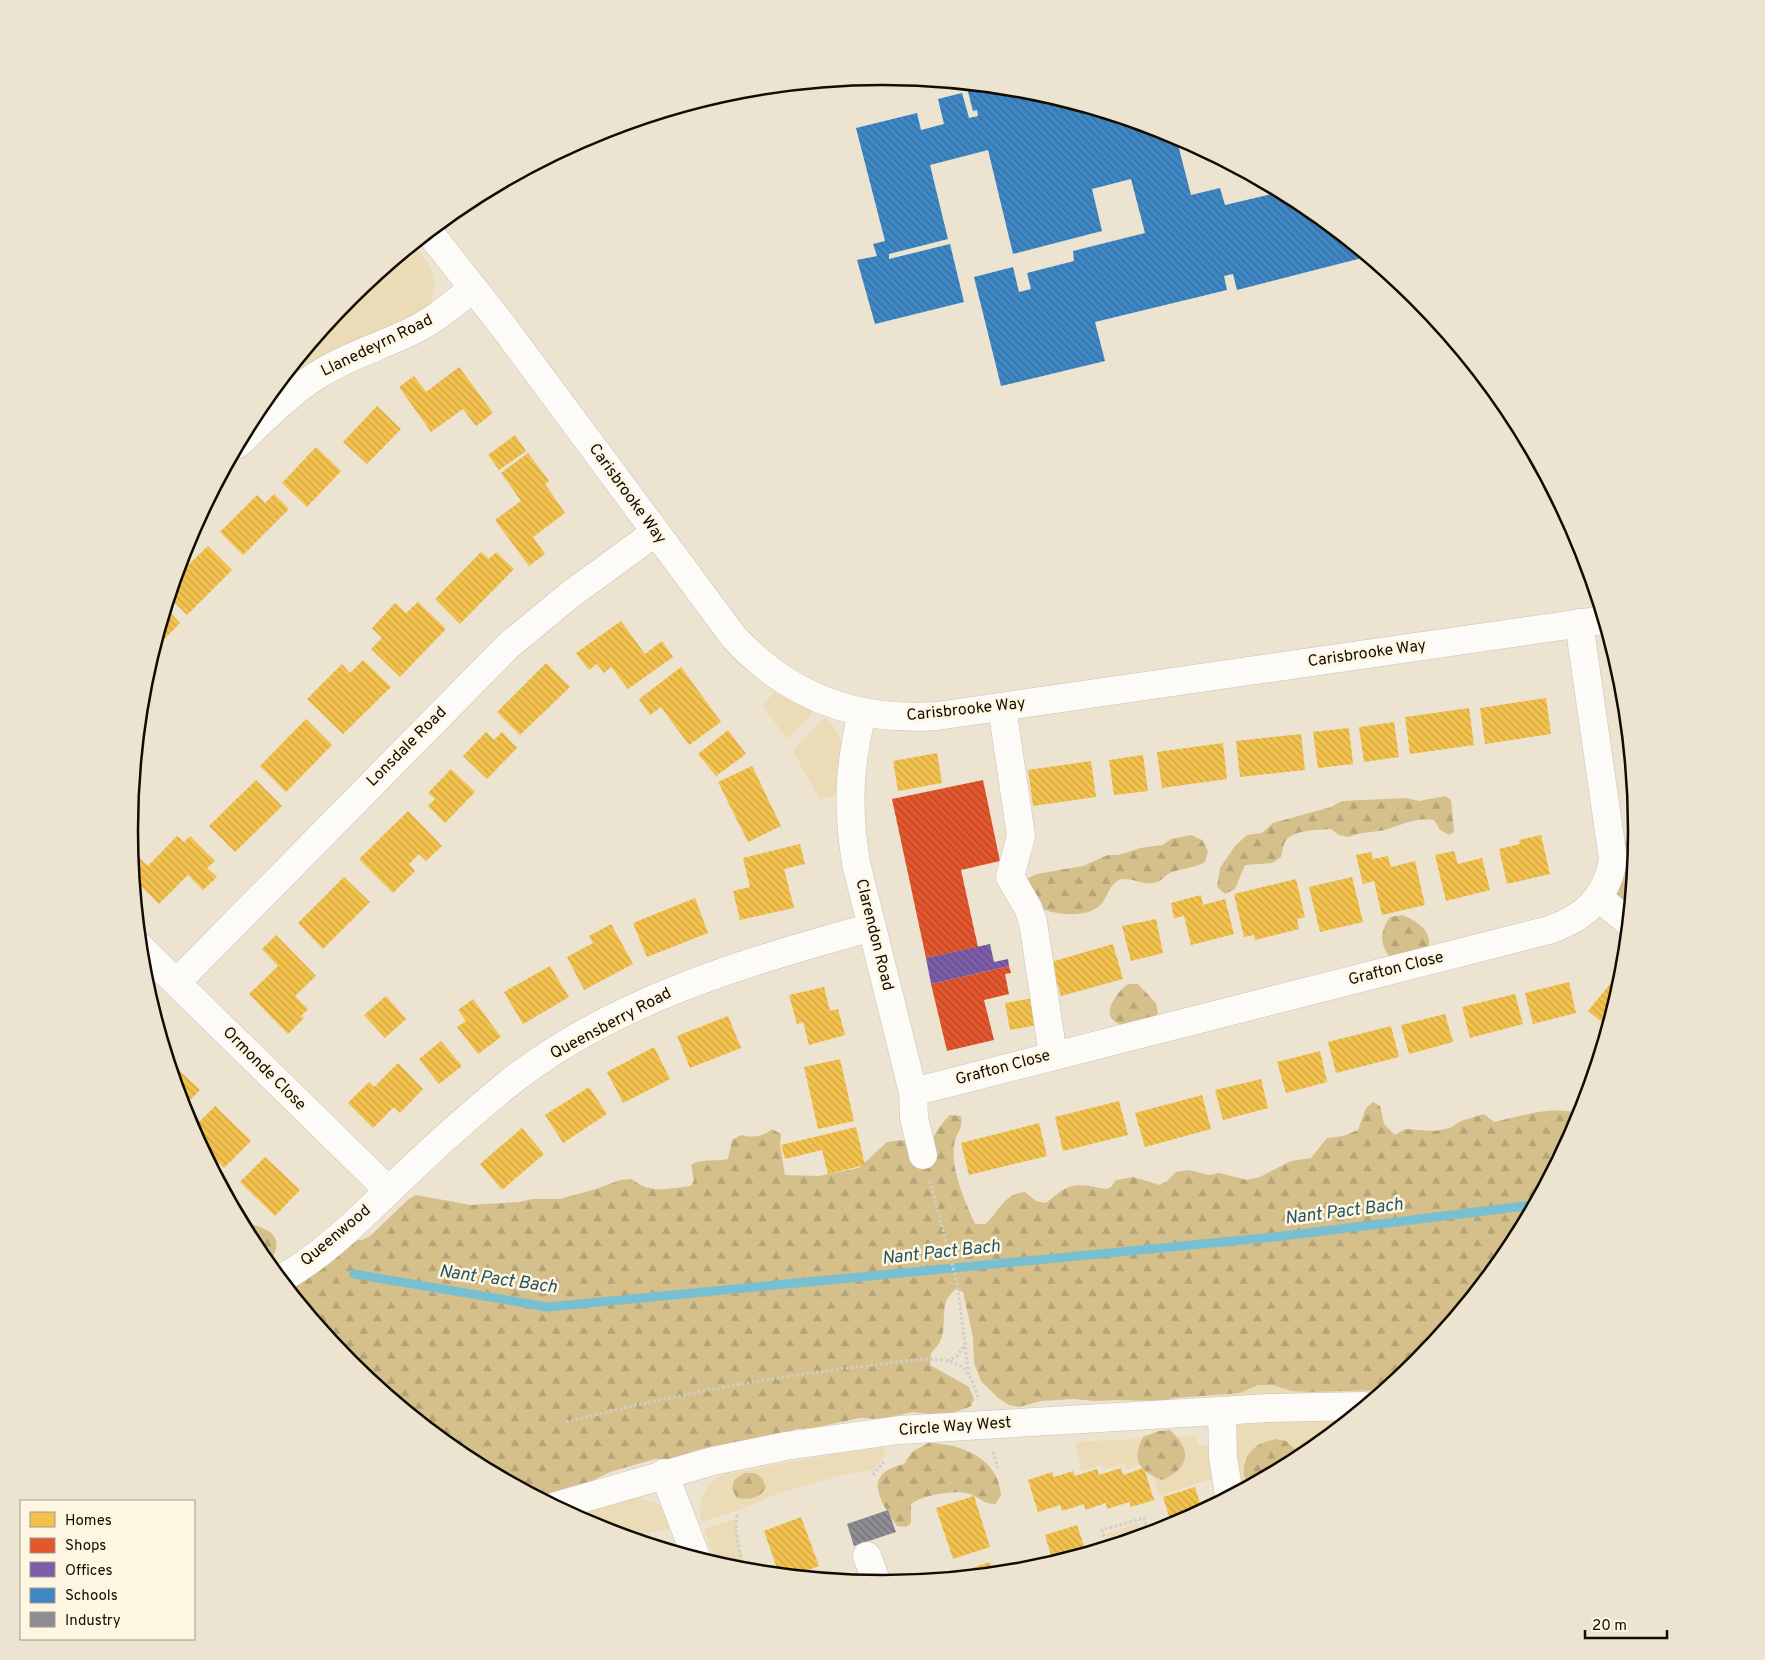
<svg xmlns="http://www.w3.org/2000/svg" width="1765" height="1660" font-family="Overpass,sans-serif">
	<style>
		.green { fill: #ebdbb6 }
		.forest { fill: url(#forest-firs) }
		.homes { fill: url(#homes-back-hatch) }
		.shops { fill: url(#shops-back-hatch) }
		.offices { fill: url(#offices-back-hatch) }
		.schools { fill: url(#schools-back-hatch) }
		.industry { fill: url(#industry-back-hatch) }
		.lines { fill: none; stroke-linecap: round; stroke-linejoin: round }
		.stream { stroke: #78c0d1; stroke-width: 9 }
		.minor-casing { stroke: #c8c2b3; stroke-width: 29 }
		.path { stroke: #d1cec8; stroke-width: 3; stroke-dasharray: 2.5 2.5; stroke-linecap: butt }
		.minor { stroke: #fcfbf8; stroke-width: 28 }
		.labels { text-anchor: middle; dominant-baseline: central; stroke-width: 5; stroke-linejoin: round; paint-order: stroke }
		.street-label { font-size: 16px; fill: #120d03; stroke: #fff6e2 }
		.water-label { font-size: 18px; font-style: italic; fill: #275462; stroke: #fff6e2 }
		.rim { fill: none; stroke: #120d03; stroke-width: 2.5 }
	</style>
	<defs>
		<pattern id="forest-firs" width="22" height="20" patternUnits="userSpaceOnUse" patternTransform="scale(1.25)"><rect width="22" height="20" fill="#d5bf8b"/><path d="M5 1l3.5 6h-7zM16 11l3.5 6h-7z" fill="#b6a376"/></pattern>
		<pattern id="homes-back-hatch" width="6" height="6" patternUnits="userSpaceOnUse" patternTransform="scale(1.25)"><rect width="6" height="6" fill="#f2c14e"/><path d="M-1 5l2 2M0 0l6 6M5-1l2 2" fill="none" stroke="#cea542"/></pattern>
		<pattern id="shops-back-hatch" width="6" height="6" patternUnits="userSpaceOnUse" patternTransform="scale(1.25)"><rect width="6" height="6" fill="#e4572e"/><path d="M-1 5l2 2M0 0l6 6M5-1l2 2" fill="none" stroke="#b74625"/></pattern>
		<pattern id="offices-back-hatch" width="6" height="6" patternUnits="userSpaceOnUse" patternTransform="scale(1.25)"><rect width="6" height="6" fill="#7b5ea7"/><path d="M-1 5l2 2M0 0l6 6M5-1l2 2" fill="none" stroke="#634c86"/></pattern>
		<pattern id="schools-back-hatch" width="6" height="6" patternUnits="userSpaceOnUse" patternTransform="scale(1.25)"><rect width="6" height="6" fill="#3f88c5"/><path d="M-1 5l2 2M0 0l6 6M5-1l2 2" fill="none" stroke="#336e9e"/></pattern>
		<pattern id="industry-back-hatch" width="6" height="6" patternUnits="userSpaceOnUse" patternTransform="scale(1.25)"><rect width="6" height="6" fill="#8d8d92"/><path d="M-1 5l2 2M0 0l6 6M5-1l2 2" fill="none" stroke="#727275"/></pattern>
	</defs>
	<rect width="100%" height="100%" fill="#ece4d1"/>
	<!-- green -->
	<g class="green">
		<path d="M413 245C432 267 442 281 427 310L256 411 350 297Z"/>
		<polygon points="774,692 813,712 787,739 763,706"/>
		<path d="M824 718C850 735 841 767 839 794L820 800 793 751Z"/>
		<polygon points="1258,1385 1272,1385 1292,1391 1310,1392 1383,1390 1301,1457 1229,1495 1220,1395 1240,1393"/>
		<polygon points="1196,1436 1198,1446 1209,1445 1220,1476 1159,1496 1149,1462 1127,1469 1125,1463 1104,1470 1102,1465 1081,1471 1076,1442"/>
		<path d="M883 1447 885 1455 873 1470 842 1475 776 1494 737 1511 701 1522C698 1504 702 1489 717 1478 725 1472 740 1472 750 1470 794 1460 838 1454 883 1447Z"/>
		<polygon points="639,1498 660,1505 670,1514 672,1528 637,1535 633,1538 594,1526 575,1516 624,1499"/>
		<polygon points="735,1519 744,1570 717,1564 704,1529"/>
		<polygon points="1138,1523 1142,1535 1110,1545 1106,1534"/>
	</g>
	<!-- forest -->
	<g class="forest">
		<path d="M1445 796 1451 800 1454 832 1450 835 1440 830 1434 820C1417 817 1404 824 1388 829 1375 833 1362 831 1349 837L1339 835 1331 829C1319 830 1292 829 1285 842 1283 846 1282 852 1281 857L1272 863 1245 865 1235 889 1225 894 1217 887 1220 868 1235 846 1247 835 1262 833 1273 823 1331 807 1342 801 1406 798 1419 801Z"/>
		<path d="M1191 835 1202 840 1208 851 1205 862C1194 868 1184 868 1172 872 1165 874 1161 883 1153 883 1142 885 1129 876 1119 880 1110 884 1108 895 1103 902 1090 920 1054 915 1038 907L1026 879 1037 874 1083 866 1108 855H1119L1140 848 1163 845 1171 839Z"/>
		<polygon points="1630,840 1635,841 1629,903 1615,895 1620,843"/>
		<path d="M1402 915C1422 923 1434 933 1427 956L1395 963C1380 948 1378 934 1390 917Z"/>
		<path d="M1128 984H1138L1156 1003 1158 1013 1151 1023C1144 1024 1134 1027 1127 1026 1096 1021 1113 996 1128 984Z"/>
		<path d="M1373 1102 1380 1106 1384 1124 1395 1135 1405 1129 1435 1131 1450 1128 1461 1121 1484 1114 1494 1122C1522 1116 1552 1105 1580 1114L1509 1249 1415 1363 1383 1390 1310 1392 1292 1391 1272 1385H1258L1240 1393 1176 1398 1160 1401 1116 1400 1095 1401 1074 1399 1041 1401 1019 1407 1009 1405 997 1397 981 1381 974 1363 973 1337 963 1292 955 1289C952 1293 947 1297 946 1302 940 1323 950 1335 931 1353L930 1365 969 1387 974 1399 971 1406 959 1411 939 1415 912 1412 882 1419 860 1418 813 1428 795 1429 781 1436 729 1450 714 1446 694 1451 676 1459H655L610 1472 575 1489 542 1498 464 1457 349 1363 285 1284 347 1238 361 1240 369 1237 409 1199 416 1195 471 1205 519 1202 532 1199H560L596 1189 620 1180 632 1179C650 1195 670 1188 691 1186L694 1180 691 1165C702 1158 716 1162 728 1159L732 1140 741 1135C753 1138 762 1137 772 1129L781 1134 780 1145 785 1175 819 1176 859 1168 887 1142 903 1140 928 1154C932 1138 938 1126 950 1115L961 1116C964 1128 955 1134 954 1145 951 1171 965 1201 975 1224H985C1000 1212 1003 1194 1025 1192L1036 1201 1046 1203C1062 1191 1066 1183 1090 1186 1097 1187 1102 1190 1110 1188L1116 1180 1133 1177 1160 1185 1167 1181 1176 1172 1189 1170 1209 1175 1219 1173 1247 1180 1260 1177 1291 1161 1311 1158 1327 1138 1343 1136 1358 1130 1366 1108Z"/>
		<path d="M241 1221C268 1229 288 1233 269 1265L256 1249Z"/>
		<path d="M1170 1430C1192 1451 1190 1466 1163 1480 1139 1472 1131 1460 1143 1437L1159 1431Z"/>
		<path d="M1276 1439 1286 1441 1302 1456 1248 1485C1240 1472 1244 1455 1257 1446 1262 1442 1271 1441 1276 1439Z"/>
		<path d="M928 1443C962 1444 999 1458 1001 1496L995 1504C984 1504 980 1498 970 1494 956 1489 922 1495 911 1504V1523L906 1527 897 1526C880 1501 861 1474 904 1464L912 1452Z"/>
		<path d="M744 1473H755L762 1478 766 1488C758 1499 750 1500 737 1498L732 1489 734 1480Z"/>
	</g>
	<!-- homes -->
	<g class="homes">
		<polygon points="459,367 493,413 476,426 463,409 431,432 399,387 414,376 426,392"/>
		<polygon points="377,406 401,429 367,464 343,442"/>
		<polygon points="515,435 526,451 499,470 488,455"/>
		<polygon points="316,447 341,471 307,507 282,483"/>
		<polygon points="528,453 549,481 545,484 565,513 533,537 545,554 529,566 495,520 521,501 501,473"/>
		<polygon points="274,494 289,509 243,555 220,532 257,495 265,503"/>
		<polygon points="208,546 232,570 187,615 169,597 175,578"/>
		<polygon points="481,552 489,559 496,552 514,569 460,624 435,599"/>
		<polygon points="418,602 446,629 400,677 371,649 382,638 372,628 395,603 406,613"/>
		<polygon points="166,608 180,623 153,651 160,626"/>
		<polygon points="621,621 645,654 662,641 673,657 628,689 611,667 604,673 597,664 589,670 576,653"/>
		<polygon points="363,660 391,687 343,734 307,699 342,664 350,673"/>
		<polygon points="546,663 570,687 520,735 497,712"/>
		<polygon points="681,667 721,722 689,745 661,707 650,715 639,699"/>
		<polygon points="1618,687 1622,687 1626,721 1622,722"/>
		<polygon points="1546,698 1551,734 1485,744 1480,708"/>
		<polygon points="1469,708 1474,745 1410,754 1405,717"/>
		<polygon points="306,719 332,745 286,792 260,766"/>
		<polygon points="1394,722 1399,757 1364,762 1359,727"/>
		<polygon points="1349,728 1353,764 1318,768 1313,732"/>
		<polygon points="728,730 746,754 716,776 698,754"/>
		<polygon points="486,732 494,740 502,732 517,748 487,779 463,756"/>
		<polygon points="1301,734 1305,770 1240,777 1236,741"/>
		<polygon points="1223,743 1227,779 1162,788 1157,752"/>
		<polygon points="937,753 942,783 898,791 893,761"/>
		<polygon points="1143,755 1148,791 1114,795 1109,760"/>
		<polygon points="1091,761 1096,797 1033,806 1028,770"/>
		<polygon points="752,766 781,826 748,842 718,782"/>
		<polygon points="451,769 475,792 445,823 428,806 435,799 428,793"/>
		<polygon points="256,780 282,806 235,852 209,826"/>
		<polygon points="408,811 442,846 426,861 419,854 409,864 415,871 393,893 359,859"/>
		<polygon points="1541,835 1550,874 1507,884 1499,849 1520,844 1519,840"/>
		<polygon points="177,836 184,842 190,836 215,861 207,868 217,877 203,890 188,875 159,904 134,879 131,856 134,853 148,866"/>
		<polygon points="800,844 805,864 784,869 794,908 740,920 733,891 750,887 743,858"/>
		<polygon points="1454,851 1458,864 1482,858 1490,890 1446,901 1435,855"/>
		<polygon points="1371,852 1373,859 1388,856 1391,867 1415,861 1425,905 1382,915 1374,881 1363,884 1356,855"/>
		<polygon points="344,877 370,902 323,949 298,923"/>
		<polygon points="1352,877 1363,922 1320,932 1309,887"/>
		<polygon points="1296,879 1305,917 1297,919 1299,929 1255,940 1254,935 1244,937 1234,894"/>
		<polygon points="1201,895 1203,905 1225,899 1234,934 1191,945 1184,916 1174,918 1171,903"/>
		<polygon points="695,898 708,933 647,957 633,923"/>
		<polygon points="1156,919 1163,953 1131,961 1122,926"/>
		<polygon points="611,924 633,964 584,990 567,957 593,943 589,936"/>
		<polygon points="276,935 316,976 295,996 308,1009 301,1016 304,1018 288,1034 249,994 278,966 262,949"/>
		<polygon points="1113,944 1123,979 1061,996 1051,962"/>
		<polygon points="550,966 569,997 523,1024 504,992"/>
		<polygon points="1615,978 1620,982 1607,1026 1588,1011"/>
		<polygon points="1569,982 1576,1013 1533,1024 1525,993"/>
		<polygon points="824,987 830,1011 838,1009 845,1035 809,1045 803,1022 797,1024 789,995"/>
		<polygon points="1515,994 1523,1024 1470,1038 1462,1007"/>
		<polygon points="386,996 406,1019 385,1038 364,1015"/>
		<polygon points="1033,998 1037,1025 1010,1030 1005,1003"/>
		<polygon points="473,999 501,1037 478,1054 457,1027 466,1021 458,1010"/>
		<polygon points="1445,1014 1453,1042 1409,1054 1401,1025"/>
		<polygon points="728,1016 741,1048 690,1068 677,1036"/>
		<polygon points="1391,1026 1399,1057 1336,1073 1328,1042"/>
		<polygon points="441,1041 462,1066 439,1084 419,1059"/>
		<polygon points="654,1047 670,1079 623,1103 607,1072"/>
		<polygon points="1320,1051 1327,1082 1286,1093 1277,1062"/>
		<polygon points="840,1059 854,1121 818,1129 804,1067"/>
		<polygon points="168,1060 200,1090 183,1107"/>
		<polygon points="398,1063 423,1089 400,1113 394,1107 373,1128 348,1103 369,1082 374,1087"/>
		<polygon points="1261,1079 1268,1108 1223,1120 1215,1090"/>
		<polygon points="589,1087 607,1114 563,1143 545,1115"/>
		<polygon points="1202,1095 1211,1129 1145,1147 1135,1113"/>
		<polygon points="1119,1101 1128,1135 1063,1151 1055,1117"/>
		<polygon points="215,1106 251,1141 224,1168 200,1144 192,1129"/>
		<polygon points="1039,1123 1047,1156 969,1175 961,1143"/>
		<polygon points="856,1127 865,1165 828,1174 822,1150 785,1159 781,1145"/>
		<polygon points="522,1128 544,1154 502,1190 480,1164"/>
		<polygon points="265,1157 300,1190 275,1216 240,1182"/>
		<polygon points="1121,1468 1123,1475 1144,1468 1154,1500 1131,1507 1129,1502 1107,1509 1106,1503 1085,1510 1084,1504 1062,1511 1060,1505 1038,1512 1028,1480 1052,1472 1054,1477 1073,1471 1075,1476 1097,1469 1099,1475"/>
		<polygon points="1195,1487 1202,1510 1172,1526 1163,1497"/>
		<polygon points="974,1496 990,1547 953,1559 936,1508"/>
		<polygon points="801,1517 819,1566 794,1575 779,1574 764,1531"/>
		<polygon points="1077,1525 1086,1552 1053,1562 1045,1535"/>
		<polygon points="990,1562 994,1573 953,1577 952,1575"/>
	</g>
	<!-- shops -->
	<g class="shops">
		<polygon points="983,780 1000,861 961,870 978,947 926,958 892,799"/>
		<polygon points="1009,966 1011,973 1005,974 1009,994 984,1000 994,1040 947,1051 931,984"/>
	</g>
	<!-- offices -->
	<polygon class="offices" points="990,944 994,962 1008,959 1009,966 931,984 926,958"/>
	<!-- schools -->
	<polygon class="schools" points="966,84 1030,91 1039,94 1034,96 1036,102 1052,98 1112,116 1113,118 1116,117 1171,134 1176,137 1191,195 1220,188 1225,205 1280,192 1301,203 1361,252 1362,258 1237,290 1233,274 1224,276 1227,290 1095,322 1105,361 1001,386 974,277 1013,267 1019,292 1031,289 1027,273 1074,261 1073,251 1145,233 1131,179 1092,189 1102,231 1013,254 988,150 930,165 948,239 889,254 889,259 950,244 964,302 875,324 857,260 877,256 873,244 885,241 856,128 917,113 921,130 944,124 938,99 962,93 969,118 978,116 977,110 973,111"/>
	<!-- industry -->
	<polygon class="industry" points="888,1510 896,1532 854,1546 847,1524"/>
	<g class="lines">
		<!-- stream -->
		<polyline class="stream" points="354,1274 548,1307 1275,1237 1533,1205"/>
		<defs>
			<g id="minor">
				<path d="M429 232 503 326 733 636C787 696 856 722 937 716L1603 620"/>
				<path d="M238 444C263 420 287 395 316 376 345 357 379 347 410 332 434 321 453 304 473 288"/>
				<polyline points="1002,707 1021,836 1010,877 1028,908 1033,922 1053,1055"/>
				<path d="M862 713C849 768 847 807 856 863L913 1092 914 1118 923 1155"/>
				<polyline points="1598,897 1627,921"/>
				<polyline points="140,947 389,1191"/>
				<polyline points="177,982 509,645 571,594 656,532"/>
				<path d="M913 1092 1549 930C1584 918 1607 898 1613 859L1579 623"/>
				<path d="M281 1279C327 1253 364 1214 402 1178 435 1146 469 1116 504 1087 610 1001 743 963 872 927"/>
				<polyline points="1222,1411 1223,1457 1229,1495"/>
				<polyline points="664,1473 696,1557"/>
				<polyline points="556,1506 713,1461 786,1446 899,1430 1269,1408 1363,1406"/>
				<polyline points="867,1556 877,1583"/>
			</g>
		</defs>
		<!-- minor casing -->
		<use href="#minor" class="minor-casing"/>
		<!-- path -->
		<g class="path">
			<polyline points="930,1181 957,1283 969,1375"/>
			<polyline points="947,1361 957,1356 966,1343"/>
			<path d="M566 1422C669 1396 771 1376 876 1365 897 1362 941 1354 959 1365 969 1371 975 1387 978 1397"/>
			<polyline points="993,1452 998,1468"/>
			<polyline points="873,1475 885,1460"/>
			<polyline points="737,1515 736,1531 743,1570"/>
			<polyline points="1107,1546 1102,1530 1144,1518 1148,1533"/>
		</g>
		<!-- minor -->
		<use href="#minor" class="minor"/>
	</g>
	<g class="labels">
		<!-- street labels -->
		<g class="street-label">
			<text transform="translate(377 346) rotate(-26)">Llanedeyrn Road</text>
			<text transform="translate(627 494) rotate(54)">Carisbrooke Way</text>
			<text transform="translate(1367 654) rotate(-8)">Carisbrooke Way</text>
			<text transform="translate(966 710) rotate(-6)">Carisbrooke Way</text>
			<text transform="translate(407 747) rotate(-45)">Lonsdale Road</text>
			<text transform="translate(874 935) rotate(76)">Clarendon Road</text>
			<text transform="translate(1396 969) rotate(-14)">Grafton Close</text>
			<text transform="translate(611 1024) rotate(-28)">Queensberry Road</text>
			<text transform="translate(1003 1068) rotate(-15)">Grafton Close</text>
			<text transform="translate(264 1069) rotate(45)">Ormonde Close</text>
			<text transform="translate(336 1236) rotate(-40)">Queenwood</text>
			<text transform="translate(955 1427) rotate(-4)">Circle Way West</text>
		</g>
		<!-- water labels -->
		<g class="water-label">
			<text transform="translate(1344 1212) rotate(-7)">Nant Pact Bach</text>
			<text transform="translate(941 1253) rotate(-6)">Nant Pact Bach</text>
			<text transform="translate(498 1280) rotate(8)">Nant Pact Bach</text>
		</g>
	</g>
	<!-- crop -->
	<path d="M0 0H1765V1660H0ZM138 830a745 745 0 1 1 1490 0a745 745 0 1 1-1490 0Z" fill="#ece3d0" fill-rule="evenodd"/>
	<path class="rim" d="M138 830a745 745 0 1 1 1490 0a745 745 0 1 1-1490 0Z"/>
	<!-- legend -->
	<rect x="20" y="1500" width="175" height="140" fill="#fff6e2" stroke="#a09989"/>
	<rect x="30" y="1512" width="25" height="15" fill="#f2c14e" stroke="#a09989"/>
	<text x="65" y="1525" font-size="15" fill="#120d03">Homes</text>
	<rect x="30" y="1538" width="25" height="15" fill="#e4572e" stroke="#a09989"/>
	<text x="65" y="1550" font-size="15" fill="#120d03">Shops</text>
	<rect x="30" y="1562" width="25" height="15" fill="#7b5ea7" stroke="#a09989"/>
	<text x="65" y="1575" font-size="15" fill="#120d03">Offices</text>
	<rect x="30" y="1588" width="25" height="15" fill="#3f88c5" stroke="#a09989"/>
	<text x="65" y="1600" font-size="15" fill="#120d03">Schools</text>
	<rect x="30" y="1612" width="25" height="15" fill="#8d8d92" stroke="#a09989"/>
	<text x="65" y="1625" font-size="15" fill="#120d03">Industry</text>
	<!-- scale -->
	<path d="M1585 1630v8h82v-8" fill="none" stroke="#120d03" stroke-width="2.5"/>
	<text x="1592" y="1630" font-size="15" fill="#120d03" stroke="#fff6e2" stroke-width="4" paint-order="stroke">20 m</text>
</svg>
